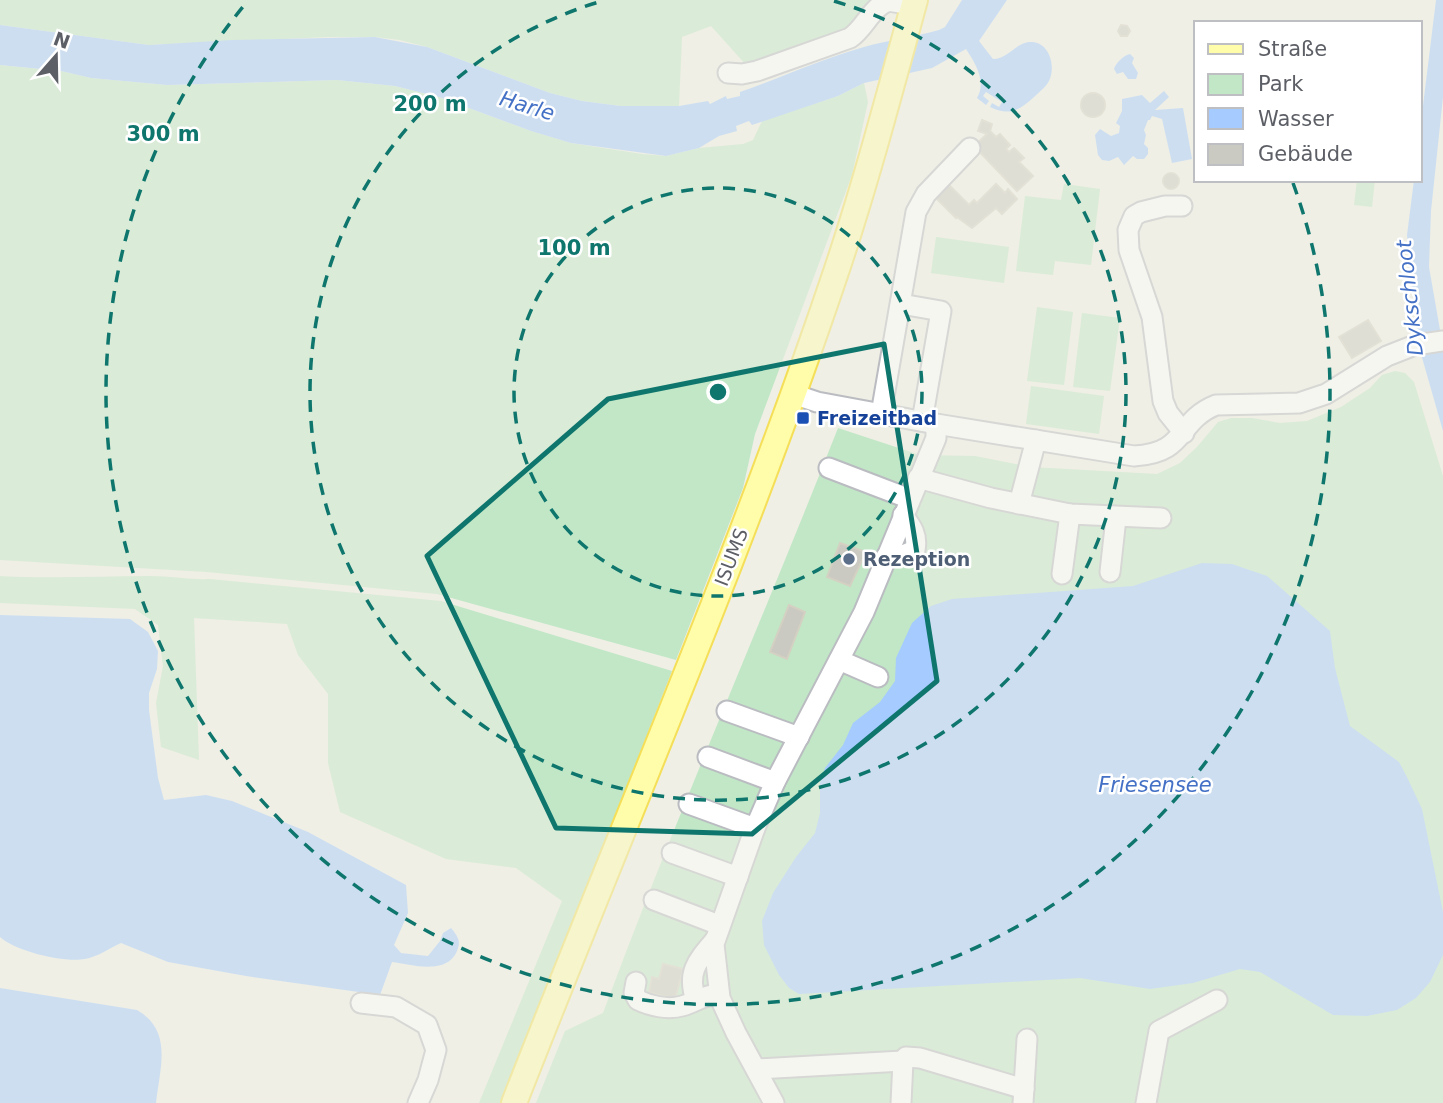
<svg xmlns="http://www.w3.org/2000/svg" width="1443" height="1103" font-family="'DejaVu Sans',sans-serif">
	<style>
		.green { fill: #c1e7c6 }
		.water { fill: #a5cbff }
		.building { fill: #cac9c2; stroke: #d4d1c3; stroke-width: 2 }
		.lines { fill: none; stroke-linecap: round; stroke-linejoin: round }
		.minor-casing { stroke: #babcc1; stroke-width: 23 }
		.major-casing { stroke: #f5df59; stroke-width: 28 }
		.minor { stroke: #fff; stroke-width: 19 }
		.major { stroke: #fffdaa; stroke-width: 24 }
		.marked { fill: none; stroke: #0f766e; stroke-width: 5; stroke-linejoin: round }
		.ring { fill: none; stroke: #0f766e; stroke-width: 3.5; stroke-dasharray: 12 9 }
		.transit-dot { fill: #1a4fb4; stroke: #fff; stroke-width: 2.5 }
		.service-dot { fill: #5c6f8a; stroke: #fff; stroke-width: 2.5 }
		.labels { text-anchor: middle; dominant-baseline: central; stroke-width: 5; stroke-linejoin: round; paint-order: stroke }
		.transit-label { font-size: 19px; font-weight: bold; fill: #164399; stroke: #fff; text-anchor: start }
		.street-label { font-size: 19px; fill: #5d5f66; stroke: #fff }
		.service-label { font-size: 19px; font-weight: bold; fill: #4e5e75; stroke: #fff; text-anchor: start }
		.water-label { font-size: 21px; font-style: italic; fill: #4471c6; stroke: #fff }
		.centre { fill: #0f766e; stroke: #fff; stroke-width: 3.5 }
		.ring-label { font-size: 21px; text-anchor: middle; font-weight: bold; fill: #0f766e; stroke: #fff; stroke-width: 5; stroke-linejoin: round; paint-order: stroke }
	</style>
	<rect width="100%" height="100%" fill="#efefe5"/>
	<!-- green -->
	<g class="green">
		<polygon points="0,0 878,0 844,34 748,67 711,26 682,37 679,106 621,106 582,101 550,93 427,47 400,40 375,37 329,37 149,45 0,25"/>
		<polygon points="0,65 61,71 91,78 167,85 337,80 395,86 439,97 531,131 571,143 642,154 666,156 699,148 743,144 753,140 762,121 838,96 864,83 868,102 852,175 755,434 743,488 676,660 437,594 207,572 0,560"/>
		<polygon points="1357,180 1375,180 1372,207 1354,205"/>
		<polygon points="1064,184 1100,189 1091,265 1055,261 1053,275 1016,271 1025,196 1061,200"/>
		<polygon points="936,237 1009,247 1004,283 931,273"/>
		<polygon points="1037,307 1073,312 1064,385 1027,381"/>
		<polygon points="1082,313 1120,318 1110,391 1073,387"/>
		<path d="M1395 371 1405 373 1414 382 1443 476V1103H536L565 1031 603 1013C676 816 761 624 838 428L920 455 975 456 1031 467 1157 474 1180 463 1197 447 1218 422 1231 418H1252L1280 423 1307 421 1341 407 1370 388 1382 375Z"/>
		<polygon points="1031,386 1104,396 1099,434 1026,424"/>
		<path d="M0 576C51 579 100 576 151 576 171 576 190 580 210 579L441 601 672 671 503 1103H479L562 901 516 868 446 859 340 812 328 763V694L298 655 287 624 194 618 199 760 161 747 156 703 163 666 158 625 135 609 0 603Z"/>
	</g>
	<!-- water -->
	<g class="water">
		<path d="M962 0H1007L979 41 993 59C1009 59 1016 41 1032 42 1050 43 1056 67 1049 81 1046 87 1038 93 1034 97 1019 111 1009 116 990 107L992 103 999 107 1002 102 986 92 983 96 989 101 986 105 977 98C987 81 975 63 966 49L932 68 864 83 838 96 752 125 749 121 736 126 737 131 719 136 699 148 666 156 571 143 531 131 439 97 395 86 337 80 167 85 91 78 61 71 0 65V25L149 45 232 40 375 37 427 47 550 93 582 101 621 106H679L708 101 710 104 726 96 727 99 740 96V92C781 78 821 59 864 47 888 40 914 37 939 30L945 27Z"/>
		<polygon points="1436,0 1443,0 1443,97 1431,211 1429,267 1443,347 1443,431 1421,354 1412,288 1407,235 1414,180 1420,180 1420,130"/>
		<path d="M1130 54 1134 58 1132 63 1138 73 1136 79H1128L1123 72 1117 74 1114 69C1115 64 1124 55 1130 54Z"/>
		<polygon points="1164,91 1169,97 1155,110 1183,108 1192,159 1172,163 1162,119 1152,116 1150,120 1148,120 1144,130 1146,135 1144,144 1148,148 1148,154 1144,159 1137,159 1133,156 1124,165 1118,157 1109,161 1102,160 1098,155 1095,135 1100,129 1111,136 1119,133 1120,126 1116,123 1122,111 1122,99 1142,95 1150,103"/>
		<polygon points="1202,563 1232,564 1267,576 1330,631 1335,668 1350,726 1399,762 1407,777 1422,809 1443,912 1443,955 1430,982 1416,998 1397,1010 1367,1016 1333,1015 1260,972 1240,969 1193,983 1150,989 1080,978 799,994 789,988 779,975 764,945 762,921 773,893 796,857 815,833 820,813 820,783 825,768 843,745 853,723 880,702 895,681 896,658 912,623 931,606 952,599 1133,586"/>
		<path d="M0 615 130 619 148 632 158 651 157 669 149 693V710L158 778 164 800 206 795 232 801 308 832 406 885 408 913 394 945 401 953 428 956 440 941 443 933 451 928C456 934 461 940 458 948 450 976 413 965 392 962L380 995 246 976 168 962 121 943C110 948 97 957 85 959 64 963 15 951 0 937Z"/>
		<path d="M0 988 137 1010C173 1031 160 1067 156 1103H0Z"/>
	</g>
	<!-- building -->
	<g class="building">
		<polygon points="1121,25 1127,26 1130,31 1127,36 1121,36 1118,31"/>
		<circle cx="1093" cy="105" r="12"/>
		<polygon points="982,120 992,124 990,131 996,137 1000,134 1010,145 1006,149 1009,152 1014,148 1024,158 1019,162 1033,176 1017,191 974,146 987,134 978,131"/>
		<circle cx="1171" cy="181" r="8"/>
		<polygon points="996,184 1005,193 1008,189 1017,199 1002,214 996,208 972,228 957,217 956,218 936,198 949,185 969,205 974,200 977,203"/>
		<polygon points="1368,320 1381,341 1352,358 1339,337"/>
		<polygon points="840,543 866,552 850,586 827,577"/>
		<polygon points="789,605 805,612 787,659 770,652"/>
		<polygon points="663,964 683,969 675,999 649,992 652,977 659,979"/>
	</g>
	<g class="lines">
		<defs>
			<g id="minor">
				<path d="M728 73 742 74 757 71 850 38C865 28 870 9 888 1L913 5"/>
				<polyline points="1182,206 1165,206 1141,212 1134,216 1128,230 1129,250 1152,317 1163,401 1168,413 1184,433"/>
				<polyline points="901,304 941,311 922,421"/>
				<path d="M793 394 817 402 936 424 1134 456C1188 453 1176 421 1216 405L1299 403 1326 394 1387 356 1415 345 1443 341"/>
				<polyline points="881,414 916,212 926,194 970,148"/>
				<polyline points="829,468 910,499"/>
				<polyline points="918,478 991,498 1070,514 1161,518"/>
				<polyline points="1019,504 1036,440"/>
				<path d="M886 557 903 555 915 550C918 535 912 527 903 515"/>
				<polyline points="1110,572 1116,518"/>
				<polyline points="1062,574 1070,514"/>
				<polyline points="839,660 878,677"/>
				<polyline points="727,711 799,737"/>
				<polyline points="708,757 775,782"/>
				<polyline points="689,804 755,828"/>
				<polyline points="672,853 738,877"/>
				<polyline points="654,900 719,925"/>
				<path d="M636 982 634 993 638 1000C650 1006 668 1010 682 1006 697 1002 702 995 719 994"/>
				<path d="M696 1000C686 972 698 960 715 940"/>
				<polyline points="361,1003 396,1007 427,1025 436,1050 428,1080 418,1103"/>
				<polyline points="757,1069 903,1061"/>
				<polyline points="774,1103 736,1033 720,998 714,944 755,828 775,782 864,612 936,438 936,424"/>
				<polyline points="901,1103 903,1061 906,1057 920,1058 1024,1089"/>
				<polyline points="1023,1103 1027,1039"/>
				<polyline points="1146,1103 1159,1031 1217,1000"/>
			</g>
			<path id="major" d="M514 1103C622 827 741 554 836 272 866 183 890 91 915 0"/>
		</defs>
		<!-- minor casing -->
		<use href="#minor" class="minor-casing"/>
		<!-- major casing -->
		<use href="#major" class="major-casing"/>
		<!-- minor -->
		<use href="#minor" class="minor"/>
		<!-- major -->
		<use href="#major" class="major"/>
	</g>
	<!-- marked area -->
	<path d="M0 0H1443V1103H0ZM884 344 937 681 752 834 556 828 427 556 608 399Z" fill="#efefe5" fill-opacity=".55" fill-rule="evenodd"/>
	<path class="marked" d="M884 344 937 681 752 834 556 828 427 556 608 399Z"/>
	<!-- distance rings -->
	<g class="ring">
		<circle cx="718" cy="392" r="204"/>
		<path d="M834 1A408 408 0 1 1 602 1"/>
		<path d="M1293 183A612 612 0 1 1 246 3"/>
	</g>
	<!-- markers -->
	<rect class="transit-dot" x="796" y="411" width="14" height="14" rx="3.5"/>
	<circle class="service-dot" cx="849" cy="559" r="7"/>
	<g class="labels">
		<!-- transit labels -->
		<g class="transit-label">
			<text x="817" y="418">Freizeitbad</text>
		</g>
		<!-- street labels -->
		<g class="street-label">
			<text transform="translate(731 557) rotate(-69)">ISUMS</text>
		</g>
		<!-- service labels -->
		<g class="service-label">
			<text x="863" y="559">Rezeption</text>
		</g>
		<!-- water labels -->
		<g class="water-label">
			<text transform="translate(527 106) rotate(17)">Harle</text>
			<text transform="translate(1410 298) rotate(-96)">Dykschloot</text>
			<text x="1155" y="785">Friesensee</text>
		</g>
	</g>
	<circle cx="718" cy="392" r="10" class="centre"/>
	<g class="ring-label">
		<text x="430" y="111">200 m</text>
		<text x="163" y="141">300 m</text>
		<text x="574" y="255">100 m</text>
	</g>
	<!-- legend -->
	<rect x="1194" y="21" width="228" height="161" fill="#ffffff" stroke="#bebfc2" stroke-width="2"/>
	<rect x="1208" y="44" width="35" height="10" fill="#fffdaa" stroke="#bebfc2" stroke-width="2"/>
	<text x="1258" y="56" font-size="21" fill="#5d5f66">Straße</text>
	<rect x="1208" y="74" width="35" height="21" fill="#c1e7c6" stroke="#bebfc2" stroke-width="2"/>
	<text x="1258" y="91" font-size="21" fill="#5d5f66">Park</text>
	<rect x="1208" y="108" width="35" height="21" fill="#a5cbff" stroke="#bebfc2" stroke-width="2"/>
	<text x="1258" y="126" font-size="21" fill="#5d5f66">Wasser</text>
	<rect x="1208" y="144" width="35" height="21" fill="#cac9c2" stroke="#bebfc2" stroke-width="2"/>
	<text x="1258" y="161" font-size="21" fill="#5d5f66">Gebäude</text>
	<!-- north arrow -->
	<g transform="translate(56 56) rotate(20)" stroke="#ffffff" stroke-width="5" paint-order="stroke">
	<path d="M0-5L12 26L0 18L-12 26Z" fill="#5d5f66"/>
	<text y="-10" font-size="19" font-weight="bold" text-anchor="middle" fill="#5d5f66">N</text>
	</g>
</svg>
